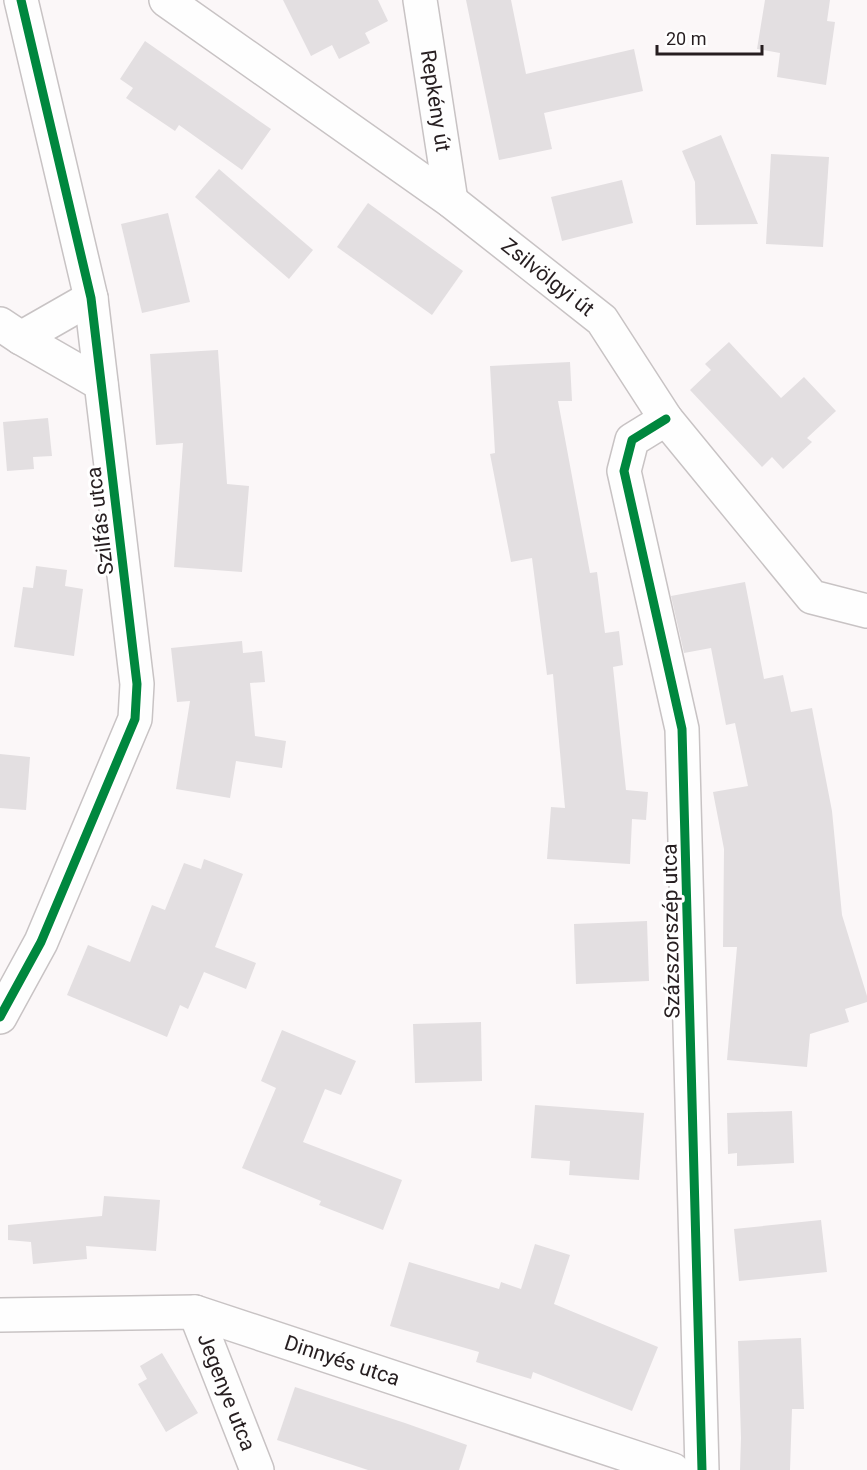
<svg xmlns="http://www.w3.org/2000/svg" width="867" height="1470" font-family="Roboto,sans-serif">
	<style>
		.building { fill: #e3dfe1 }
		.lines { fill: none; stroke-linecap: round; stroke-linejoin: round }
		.minor-casing { stroke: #c8c3c4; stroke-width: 36 }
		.minor { stroke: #fefefe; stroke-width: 33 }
		.cycleway-casing { stroke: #fff; stroke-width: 13 }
		.cycleway { stroke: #00873e; stroke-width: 9 }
		.labels { text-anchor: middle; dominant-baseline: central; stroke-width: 6; stroke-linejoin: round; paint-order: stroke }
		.street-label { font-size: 21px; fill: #261e20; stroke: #fff }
	</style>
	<rect width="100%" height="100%" fill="#fbf7f8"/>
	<!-- building -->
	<g class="building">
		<polygon points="283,0 378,0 388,21 365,33 370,43 339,59 332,45 311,56"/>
		<polygon points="466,0 511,0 526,74 634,49 643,91 544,113 552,149 499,160"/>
		<polygon points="765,0 830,0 827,21 835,22 826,85 777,77 780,53 757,49"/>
		<polygon points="145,41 271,129 242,170 179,125 175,131 126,98 133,88 120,79"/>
		<polygon points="721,135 758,224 696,225 695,182 682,151"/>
		<polygon points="771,154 829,157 823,247 766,244"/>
		<polygon points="219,169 313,250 289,279 195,197"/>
		<polygon points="622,180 633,223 562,241 551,197"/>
		<polygon points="368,203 463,271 432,315 337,247"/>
		<polygon points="168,213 190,302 142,313 121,224"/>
		<polygon points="729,342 781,398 804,377 836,411 807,438 812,442 783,469 772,457 762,467 690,390 711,370 705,364"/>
		<polygon points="218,350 227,484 249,486 242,572 174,567 183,443 156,445 150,354"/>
		<polygon points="570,362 572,401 558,401 590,573 597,572 605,633 619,631 623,665 613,667 626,790 648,792 646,820 632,819 630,864 547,859 551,807 565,808 553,674 547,675 532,558 511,562 490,454 495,453 490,366"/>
		<polygon points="48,418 52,456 33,457 34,469 7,471 3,422"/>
		<polygon points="36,566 67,570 65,586 83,589 74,656 14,647 23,587 33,588"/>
		<polygon points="745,582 764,679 783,675 791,712 812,708 832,811 842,915 867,996 867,1002 845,1009 849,1022 810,1034 807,1067 727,1060 737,947 723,947 724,849 713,792 748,786 735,723 726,725 711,648 684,653 671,596"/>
		<polygon points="242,641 243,653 262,651 265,682 250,683 255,736 286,741 282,768 236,761 230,798 176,789 190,701 177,702 171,648"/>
		<polygon points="0,754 30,757 26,810 0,808"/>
		<polygon points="204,859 243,874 215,947 256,963 246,989 204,972 188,1009 180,1005 167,1037 67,995 88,945 130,962 152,905 165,910 184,863 201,869"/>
		<polygon points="647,921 649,981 576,984 574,924"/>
		<polygon points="481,1022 482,1081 415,1083 413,1024"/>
		<polygon points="282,1030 356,1061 341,1095 325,1089 303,1142 402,1180 383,1230 319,1205 321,1201 242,1168 276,1088 261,1081"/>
		<polygon points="535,1105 644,1113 639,1180 569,1175 570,1161 531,1158"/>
		<polygon points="792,1111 794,1163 737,1166 737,1153 728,1154 727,1113"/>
		<polygon points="104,1196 160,1200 156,1251 86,1246 87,1259 33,1264 31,1242 8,1240 8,1225 102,1216"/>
		<polygon points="821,1220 827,1272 739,1281 734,1229"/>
		<polygon points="535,1244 570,1255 554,1304 658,1347 632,1411 533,1372 531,1379 476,1362 479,1352 390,1326 409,1262 499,1289 501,1282 521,1289"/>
		<polygon points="801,1338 804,1409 792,1409 790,1470 740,1470 741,1438 738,1341"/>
		<polygon points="162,1353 198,1413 166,1432 138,1384 147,1379 140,1366"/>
		<polygon points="295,1387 405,1423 467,1445 459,1470 368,1470 277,1440"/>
	</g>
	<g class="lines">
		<defs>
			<g id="minor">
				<path id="s1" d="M166 0 451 201 602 320 666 419 812 597 867 611"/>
				<path id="s2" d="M420 0 451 201"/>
				<polyline points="0,324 21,338 101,384"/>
				<polyline points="21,338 91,298"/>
				<polyline points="666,419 632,440 624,471 682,729 702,1470"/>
				<polyline points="0,1017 41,942 135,719 137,684 91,298 21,0"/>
				<path id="s3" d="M195 1312 257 1470"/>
				<path id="s4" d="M0 1315 195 1312 673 1470"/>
			</g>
		</defs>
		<!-- minor casing -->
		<use href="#minor" class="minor-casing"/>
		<!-- minor -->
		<use href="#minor" class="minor"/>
		<defs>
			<g id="cycleway">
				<polyline points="666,419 632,440 624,471 682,729 702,1470"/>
				<polyline points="0,1017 41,942 135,719 137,684 91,298 21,0"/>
			</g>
		</defs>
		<!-- cycleway casing -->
		<use href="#cycleway" class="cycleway-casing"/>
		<!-- cycleway -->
		<use href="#cycleway" class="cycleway"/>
	</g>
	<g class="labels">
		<!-- street labels -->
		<g class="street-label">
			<text stroke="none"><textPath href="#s2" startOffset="102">Repkény út</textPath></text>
			<text stroke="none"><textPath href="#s1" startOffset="472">Zsilvölgyi út</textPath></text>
			<text transform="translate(100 521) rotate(-97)">Szilfás utca</text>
			<text transform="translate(671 931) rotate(-91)">Százszorszép utca</text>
			<text stroke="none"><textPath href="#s4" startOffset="350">Dinnyés utca</textPath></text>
			<text stroke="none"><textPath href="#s3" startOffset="86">Jegenye utca</textPath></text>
		</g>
	</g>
	<!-- scale -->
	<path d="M657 45v9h105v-9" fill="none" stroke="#261e20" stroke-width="3"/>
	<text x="666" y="45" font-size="18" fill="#261e20" stroke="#ffffff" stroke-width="4.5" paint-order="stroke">20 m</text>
</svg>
